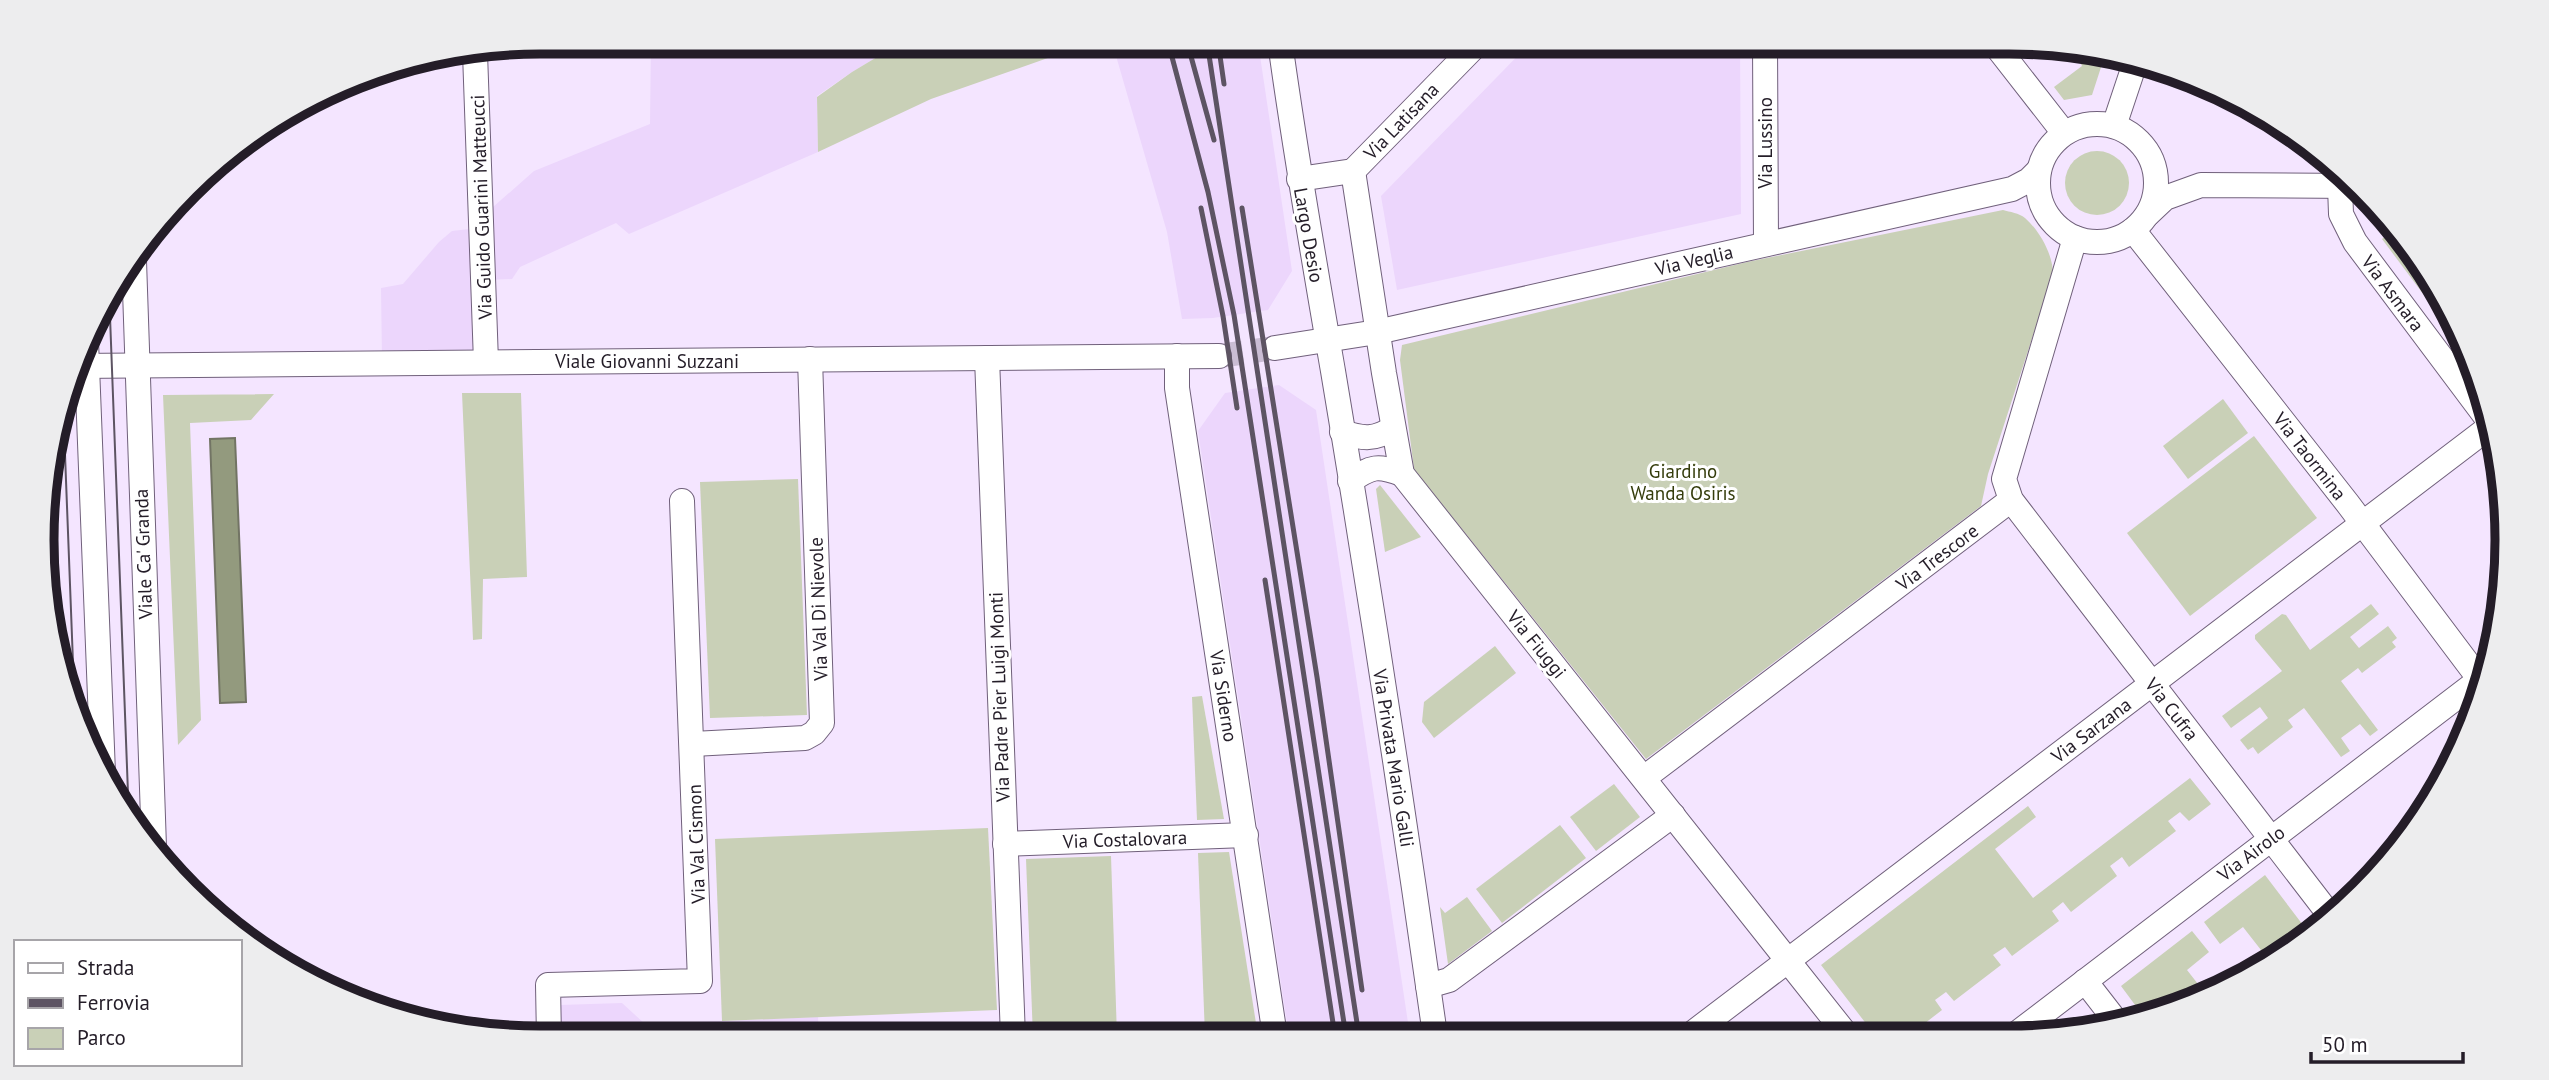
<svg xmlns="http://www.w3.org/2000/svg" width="2549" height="1080" font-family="'PT Sans',sans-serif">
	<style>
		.built { fill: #ecd6fc }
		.green { fill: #c9d0b7 }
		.water { fill: #939a7e; stroke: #727464; stroke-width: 2 }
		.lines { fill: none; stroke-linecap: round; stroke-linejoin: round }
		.minor-tunnel { stroke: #cabdd4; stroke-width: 24; stroke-dasharray: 24 12; stroke-linecap: butt }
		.minor-casing { stroke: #70607b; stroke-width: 26 }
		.minor { stroke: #fff; stroke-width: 24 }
		.tram { stroke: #5d5463; stroke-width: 2 }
		.rail { stroke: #5d5463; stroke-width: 5 }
		.labels { text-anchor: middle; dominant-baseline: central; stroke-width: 6; stroke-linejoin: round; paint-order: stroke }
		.street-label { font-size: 19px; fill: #241d28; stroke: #fff }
		.park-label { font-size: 19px; fill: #353d0c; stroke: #fff }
		.rim { fill: none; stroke: #241d28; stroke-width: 9 }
	</style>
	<rect width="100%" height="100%" fill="#f4e5ff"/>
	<!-- built -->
	<g class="built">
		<polygon points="651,42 902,42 852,72 817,96 818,152 629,234 616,223 520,267 512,279 486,280 484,215 534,171 650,124"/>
		<polygon points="1112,42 1258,42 1292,271 1268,310 1213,318 1182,319 1167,232"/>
		<polygon points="1531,42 1740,42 1741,214 1397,290 1381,196"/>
		<polygon points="478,228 483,361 382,360 381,288 403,284 439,242 452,231"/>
		<polygon points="1279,385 1316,410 1410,1036 1289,1036 1198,431 1225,393"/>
		<polygon points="622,1003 645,1024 818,1017 819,1037 561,1038 560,1005"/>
	</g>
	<!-- green -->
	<g class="green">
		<polygon points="902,42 1102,42 1062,53 931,99 818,152 817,97 852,72"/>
		<polygon points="2076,53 2104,58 2092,95 2064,100 2054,87 2082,66"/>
		<polygon points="295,107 161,237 160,228 212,165"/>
		<circle cx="2097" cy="183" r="32"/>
		<path d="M2003 210C2010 212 2019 213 2025 218 2040 231 2053 255 2053 274L1988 474 1981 506 1646 759 1414 469 1400 360 1402 345 1747 262Z"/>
		<polygon points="2396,228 2404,237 2455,319 2468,354 2382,239"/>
		<polygon points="462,393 521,393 527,577 483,579 482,639 473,640"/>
		<polygon points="274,394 251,420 190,423 201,720 178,745 163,395"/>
		<polygon points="2223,399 2248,433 2188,479 2163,446"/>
		<polygon points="2254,436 2317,518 2190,616 2127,533"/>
		<polygon points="798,479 807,715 710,718 700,482"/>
		<polygon points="1380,485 1421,537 1385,552 1376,489"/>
		<polygon points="2371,604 2379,614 2350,637 2359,648 2388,626 2397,638 2392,642 2396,647 2362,673 2358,668 2341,681 2378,730 2370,736 2360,724 2341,738 2350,751 2341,757 2304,708 2288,720 2293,727 2258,754 2253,747 2248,750 2240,740 2268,718 2260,707 2231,728 2222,716 2282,671 2255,639 2255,635 2282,614 2286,615 2310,650"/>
		<polygon points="1495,646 1516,673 1434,738 1422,722 1424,702"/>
		<polygon points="1202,696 1224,819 1197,820 1192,697"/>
		<polygon points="2190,778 2211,804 2189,821 2180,812 2168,821 2176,831 2129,867 2122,857 2110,866 2117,876 2071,912 2063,902 2052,911 2059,921 2012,956 2005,947 1993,955 2001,965 1954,1001 1946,992 1935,1000 1942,1010 1911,1034 1874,1034 1821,965 2028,806 2036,817 1995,849 2033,898"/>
		<polygon points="1614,784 1640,817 1596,851 1570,817"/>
		<polygon points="1560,825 1586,858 1502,923 1476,889"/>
		<polygon points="988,828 997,1010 722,1021 715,839"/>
		<polygon points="1229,852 1258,1036 1205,1036 1198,853"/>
		<polygon points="1111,856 1117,1036 1033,1037 1026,859"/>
		<polygon points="2265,875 2309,933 2258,967 2251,958 2261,950 2243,927 2220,944 2204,922"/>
		<polygon points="1467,897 1492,931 1448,964 1440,907 1445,913"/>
		<polygon points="2192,931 2209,952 2187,970 2205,993 2218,983 2222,989 2141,1013 2121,986"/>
	</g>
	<!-- water -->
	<polygon class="water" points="235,438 246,702 220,703 210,439"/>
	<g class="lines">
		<!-- minor-tunnel -->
		<polyline class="minor-tunnel" points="1219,356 1275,348"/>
		<defs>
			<g id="minor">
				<path d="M1280 42C1295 152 1314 261 1333 371 1370 592 1404 814 1435 1035"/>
				<polyline points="1765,42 1766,244"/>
				<polyline points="1993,42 2064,133"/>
				<polyline points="475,53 486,362"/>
				<circle cx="2097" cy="183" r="59"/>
				<polyline points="2114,126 2135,63"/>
				<polyline points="1353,171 1384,373 1402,474 1846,1034"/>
				<polyline points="1353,171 1479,42"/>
				<polyline points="1299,179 1353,171"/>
				<polyline points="2340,186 2341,214 2355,242 2492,425"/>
				<polyline points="2148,214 2165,198 2201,185 2356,186"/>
				<polyline points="2133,230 2348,504 2484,685"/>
				<polyline points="2075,238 2004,479 2011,500 2332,918"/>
				<polyline points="134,261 154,847"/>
				<polyline points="86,341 103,773"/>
				<polyline points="1275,348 1377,332 2012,189 2029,180 2039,170"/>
				<polyline points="1177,356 1177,388 1275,1036"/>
				<polyline points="987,358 1013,1037"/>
				<polyline points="75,366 1219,356"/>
				<path d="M1342 432C1363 439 1375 440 1393 428"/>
				<path d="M1350 481C1372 466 1377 465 1402 474"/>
				<polyline points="693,744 805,738 814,733 822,723 810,359"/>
				<polyline points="1644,778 2011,500"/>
				<polyline points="1005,844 1246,835"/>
				<polyline points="2085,981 2116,1021"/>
				<polyline points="1428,986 1449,980 1673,815"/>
				<polyline points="2016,1034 2487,674"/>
				<polyline points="1690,1035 2492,425"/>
				<polyline points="549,1038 548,985 700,981 682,501"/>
			</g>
		</defs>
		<!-- minor casing -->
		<use href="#minor" class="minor-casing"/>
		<!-- minor -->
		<use href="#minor" class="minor"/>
		<!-- tram -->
		<g class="tram">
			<polyline points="109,290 129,820"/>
			<polyline points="63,402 75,715"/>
		</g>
		<!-- rail -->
		<g class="rail">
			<polyline points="1168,42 1208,192 1234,315 1346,1036"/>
			<polyline points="1187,42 1214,140"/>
			<polyline points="1207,42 1359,1036"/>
			<polyline points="1218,42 1224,84"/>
			<polyline points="1201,208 1223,316 1237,408"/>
			<polyline points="1242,208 1317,677 1362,990"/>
			<polyline points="1265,580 1335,1036"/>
		</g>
	</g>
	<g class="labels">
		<!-- street labels -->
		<g class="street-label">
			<text transform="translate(1401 121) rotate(-46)">Via Latisana</text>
			<text transform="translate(1765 143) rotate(-90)">Via Lussino</text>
			<text transform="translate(481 207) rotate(-92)">Via Guido Guarini Matteucci</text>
			<text transform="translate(1309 235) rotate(80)">Largo Desio</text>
			<text transform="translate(1694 260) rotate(-13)">Via Veglia</text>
			<text transform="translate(2393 293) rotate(53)">Via Asmara</text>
			<text x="647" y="361">Viale Giovanni Suzzani</text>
			<text transform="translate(2310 456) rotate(52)">Via Taormina</text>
			<text transform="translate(143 554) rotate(-92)">Viale Ca' Granda</text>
			<text transform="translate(1937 557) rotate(-37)">Via Trescore</text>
			<text transform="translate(818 609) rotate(-92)">Via Val Di Nievole</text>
			<text transform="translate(1537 644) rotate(51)">Via Fiuggi</text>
			<text transform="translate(1224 696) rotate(81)">Via Siderno</text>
			<text transform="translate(999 697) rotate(-92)">Via Padre Pier Luigi Monti</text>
			<text transform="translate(2172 709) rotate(52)">Via Cufra</text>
			<text transform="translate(2091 730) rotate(-37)">Via Sarzana</text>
			<text transform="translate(1394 758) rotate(81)">Via Privata Mario Galli</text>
			<text transform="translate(1125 839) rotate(-2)">Via Costalovara</text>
			<text transform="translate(696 844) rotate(-92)">Via Val Cismon</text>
			<text transform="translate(2251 853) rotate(-37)">Via Airolo</text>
		</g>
		<!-- park labels -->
		<g class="park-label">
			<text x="1683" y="471">Giardino<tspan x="1683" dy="22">Wanda Osiris</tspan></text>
		</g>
	</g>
	<!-- crop -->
	<path d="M0 0H2549V1080H0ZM540 54H2009A486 486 0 0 1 2495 540V540A486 486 0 0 1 2009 1026H540A486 486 0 0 1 54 540V540A486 486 0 0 1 540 54Z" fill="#ededee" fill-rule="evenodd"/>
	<path class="rim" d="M540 54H2009A486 486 0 0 1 2495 540V540A486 486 0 0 1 2009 1026H540A486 486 0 0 1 54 540V540A486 486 0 0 1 540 54Z"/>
	<!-- legend -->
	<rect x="14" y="940" width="228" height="126" fill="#ffffff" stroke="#a7a5a9" stroke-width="2"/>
	<rect x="28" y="963" width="35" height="10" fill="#ffffff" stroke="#a7a5a9" stroke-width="2"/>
	<text x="77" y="975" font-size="21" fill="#241d28">Strada</text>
	<rect x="28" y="998" width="35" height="10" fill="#5d5463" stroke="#a7a5a9" stroke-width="2"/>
	<text x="77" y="1010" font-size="21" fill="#241d28">Ferrovia</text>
	<rect x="28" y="1028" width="35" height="21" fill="#c9d0b7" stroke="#a7a5a9" stroke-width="2"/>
	<text x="77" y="1045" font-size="21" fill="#241d28">Parco</text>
	<!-- scale -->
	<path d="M2311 1052v10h152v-10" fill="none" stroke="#241d28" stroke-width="3.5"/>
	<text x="2322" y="1052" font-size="21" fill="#241d28" stroke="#ffffff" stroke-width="5" paint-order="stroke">50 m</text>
</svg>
